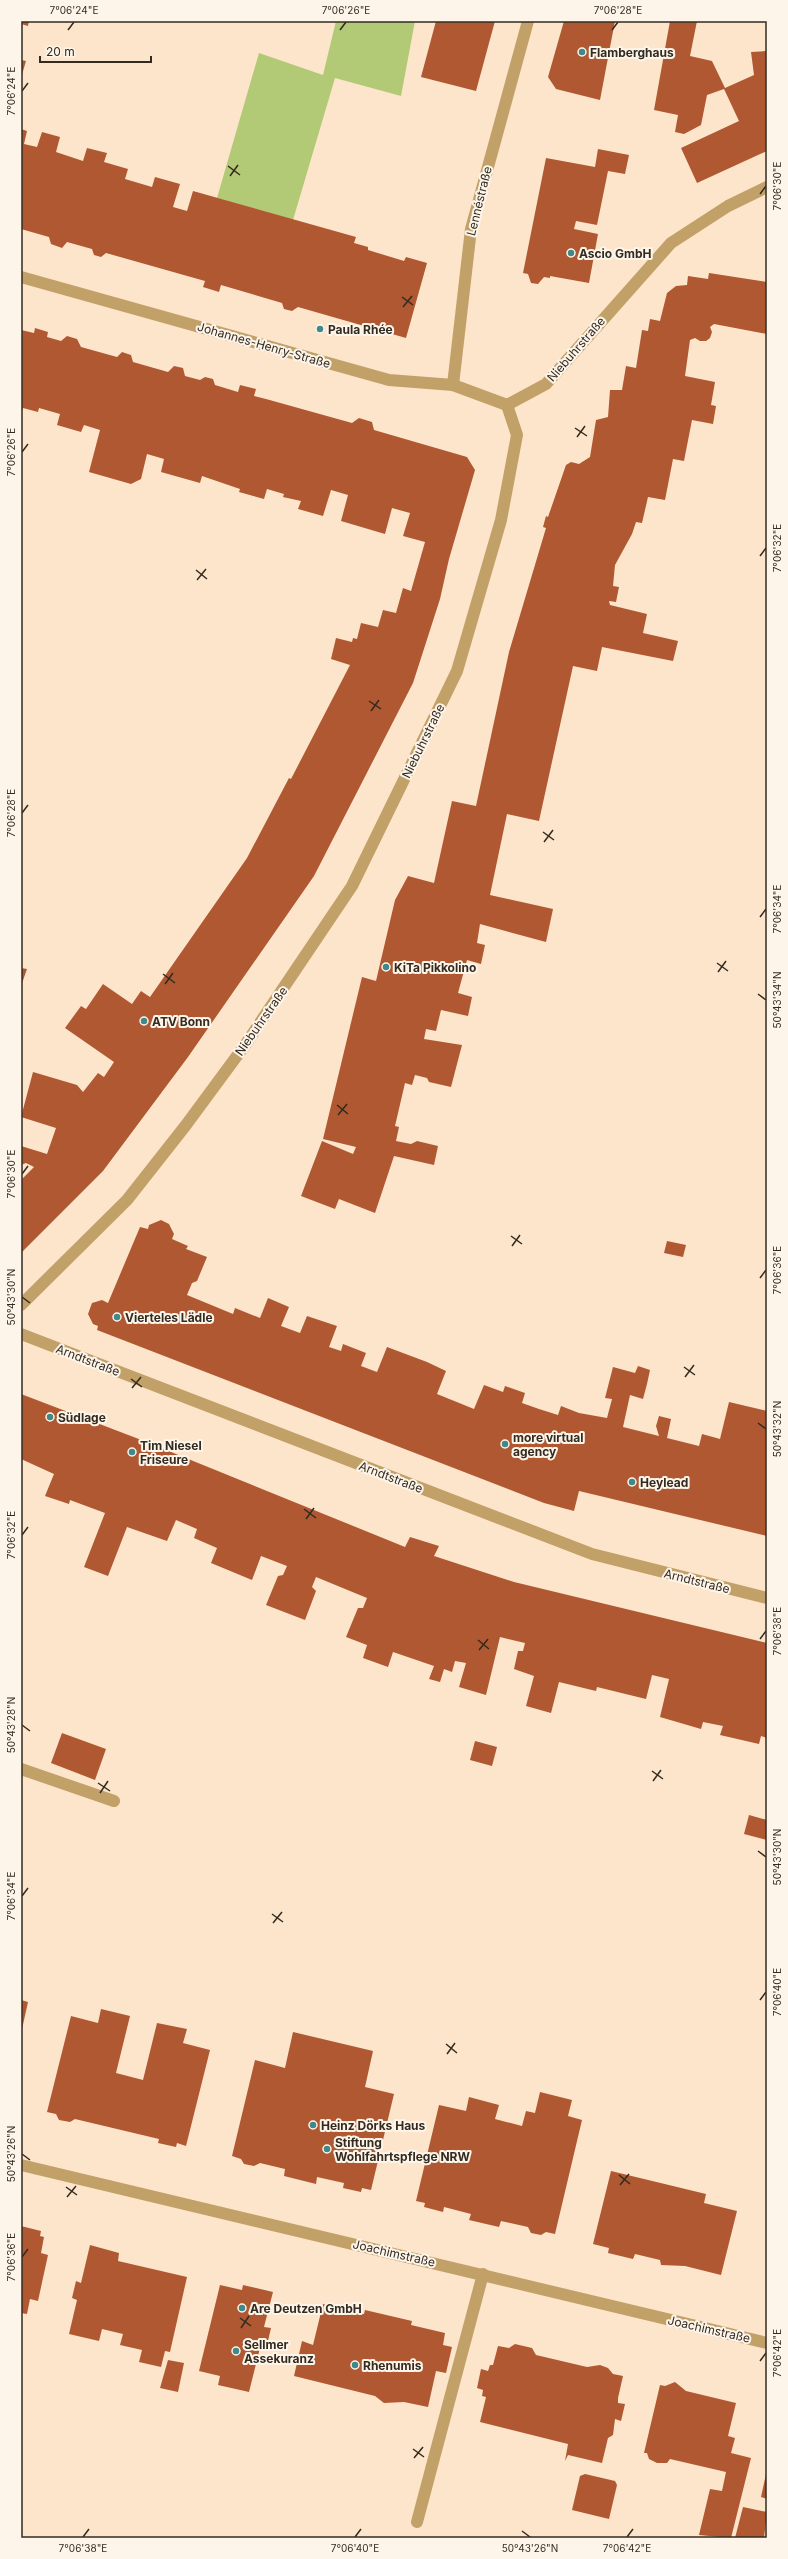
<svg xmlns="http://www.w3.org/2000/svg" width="788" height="2559" font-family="Inter,sans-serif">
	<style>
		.green { fill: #b2c975 }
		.building { fill: #af5832 }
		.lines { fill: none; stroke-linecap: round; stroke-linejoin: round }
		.minor { stroke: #c2a169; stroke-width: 12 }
		.ticks { fill: none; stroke: #332b20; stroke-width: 1.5 }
		.poi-dot { fill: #40888a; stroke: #fef5ea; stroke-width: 1.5 }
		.labels { text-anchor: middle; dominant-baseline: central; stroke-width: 4; stroke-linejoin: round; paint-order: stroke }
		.poi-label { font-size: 12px; font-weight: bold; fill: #332b20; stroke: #fef5ea; text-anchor: start }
		.street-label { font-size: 12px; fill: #332b20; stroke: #fef5ea }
		.neatline { fill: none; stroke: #332b20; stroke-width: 1.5 }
		.ticks-label { font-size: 10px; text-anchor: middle; fill: #332b20 }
	</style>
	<rect width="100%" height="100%" fill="#fde5cb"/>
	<!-- green -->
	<polygon class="green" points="336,21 415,21 401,96 335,78 293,220 217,198 259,53 323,75"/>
	<!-- building -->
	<g class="building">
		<polygon points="21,21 29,21 28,26 21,24"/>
		<polygon points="436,21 495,21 476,91 421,77"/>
		<polygon points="564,21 615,21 600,100 556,89 548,77"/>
		<polygon points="670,21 697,21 690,56 712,61 725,88 754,75 751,52 767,51 767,151 697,183 681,148 739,121 724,89 707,95 701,125 684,134 675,132 678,115 654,110"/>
		<polygon points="21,60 26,61 21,78"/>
		<polygon points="21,129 27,131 24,144 37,147 42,132 60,137 56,152 83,161 87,148 107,153 104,162 128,169 125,179 152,187 155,177 180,184 173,207 187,211 193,191 356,237 354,243 368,247 368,250 404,261 406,257 427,263 406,338 298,307 292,311 284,309 282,303 221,285 219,292 203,287 205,281 106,253 101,257 94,255 92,249 67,242 62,248 51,244 49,237 21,229"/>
		<polygon points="598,149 629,155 625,174 608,171 597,225 576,221 574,229 598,234 589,283 550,276 550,278 544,277 538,284 531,283 528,274 523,273 546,158 595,167"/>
		<polygon points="709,273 767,282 767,334 714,324 710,327 712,332 710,338 706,341 700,341 695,338 690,340 685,376 715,382 711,405 716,406 713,424 692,420 684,461 673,459 665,500 648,497 642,523 636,522 632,534 615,565 613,586 619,587 616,602 609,601 610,605 647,614 643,633 678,641 673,661 602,647 597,671 573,666 539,821 507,814 490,895 553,909 546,942 480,924 477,943 485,945 481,964 467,960 458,993 472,997 468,1016 441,1010 436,1031 426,1029 424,1039 462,1045 451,1087 429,1082 427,1078 415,1075 412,1085 405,1083 395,1126 399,1127 396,1141 411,1144 417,1141 438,1146 434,1165 394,1156 375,1213 339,1199 335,1209 301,1196 322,1141 353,1154 356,1147 323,1139 362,977 376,981 395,900 408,876 434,883 452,801 476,806 509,652 546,528 543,527 546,516 548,517 566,465 571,462 579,464 590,457 596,420 608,417 610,390 622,390 626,366 636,368 642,330 648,331 650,319 660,321 667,293 676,286 687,285 688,276 708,279"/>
		<polygon points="35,328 48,332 47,337 61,341 67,336 77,339 81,347 117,357 122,352 131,355 133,362 168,372 174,366 183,368 185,376 200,380 205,377 213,379 215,385 238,392 240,385 256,389 254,396 266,399 352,423 359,418 372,422 374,430 467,457 475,470 449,559 440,599 413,683 314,876 188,1057 103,1171 21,1253 21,1180 34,1167 26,1163 21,1165 21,1146 47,1154 56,1128 21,1117 33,1072 77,1085 83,1092 98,1073 104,1077 114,1062 65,1028 81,1006 86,1009 103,984 132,1004 141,991 150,997 247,858 289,778 291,779 350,665 331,659 336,638 352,642 353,638 357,639 361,623 378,627 383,610 396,613 403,588 411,591 425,542 403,536 410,513 392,508 385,534 341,521 348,495 331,490 323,516 298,509 301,501 283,497 284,494 267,489 264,499 239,492 240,489 202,476 200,483 161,472 164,459 147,454 141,479 131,484 89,472 100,430 84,425 81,432 57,425 60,414 39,408 38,412 23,408 21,414 21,330 34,333"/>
		<polygon points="21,968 27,969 21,986"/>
		<polygon points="161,1220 169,1224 174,1234 172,1239 188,1246 186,1249 207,1257 197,1281 192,1283 187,1295 233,1314 235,1308 260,1318 268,1298 289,1307 281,1326 300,1333 307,1316 337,1326 329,1347 341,1351 343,1344 366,1353 361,1366 377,1372 387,1347 427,1362 446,1371 437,1394 474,1409 484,1385 503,1392 505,1386 525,1393 522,1403 539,1409 558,1415 561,1406 579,1413 607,1418 612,1399 605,1398 613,1367 635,1373 638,1366 650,1370 647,1384 643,1399 630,1395 623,1427 659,1436 656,1426 659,1416 671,1419 667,1438 699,1446 702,1434 720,1439 729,1402 767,1411 767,1536 579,1491 574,1511 544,1503 97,1330 98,1326 93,1324 88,1314 92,1303 102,1300 108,1303 140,1227 148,1229 149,1225"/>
		<polygon points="667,1241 686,1245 683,1257 664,1253"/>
		<polygon points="21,1394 144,1441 405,1547 410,1537 439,1546 434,1556 514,1582 767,1643 767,1738 761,1736 759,1744 720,1735 723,1726 703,1722 701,1729 660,1717 669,1679 652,1675 646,1699 597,1687 596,1691 559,1682 551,1713 526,1706 534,1676 514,1669 518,1651 523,1651 525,1643 500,1637 486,1695 459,1687 466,1663 455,1661 452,1672 444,1669 440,1682 429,1679 434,1666 393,1652 388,1667 363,1658 367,1645 346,1637 358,1608 363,1608 367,1598 316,1577 312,1587 316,1591 305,1620 266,1605 278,1576 283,1575 287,1566 261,1556 252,1580 211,1563 217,1548 194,1538 197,1529 176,1520 167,1541 127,1527 108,1576 84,1567 105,1513 70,1500 69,1504 45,1496 54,1474 21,1459"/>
		<polygon points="62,1733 106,1749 95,1780 51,1763"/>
		<polygon points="475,1741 497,1747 492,1766 470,1760"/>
		<polygon points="749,1815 767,1820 767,1840 744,1834"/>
		<polygon points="21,2000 28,2002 22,2029 21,2029"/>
		<polygon points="101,2009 130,2016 116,2073 143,2080 157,2023 187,2029 183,2043 210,2050 186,2146 177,2143 176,2147 158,2143 159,2139 75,2119 70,2122 59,2120 56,2114 47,2112 71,2016 98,2023"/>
		<polygon points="293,2032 373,2051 365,2087 394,2094 371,2190 362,2188 361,2192 343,2188 344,2183 317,2177 316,2184 284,2176 285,2169 260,2163 254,2166 244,2164 241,2159 232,2156 255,2060 285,2068"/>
		<polygon points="540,2092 572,2100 568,2116 582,2120 555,2234 546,2232 541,2235 531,2233 528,2227 501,2221 499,2227 469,2220 471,2214 444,2207 443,2212 424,2207 425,2203 416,2201 439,2105 466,2111 469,2097 499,2105 495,2119 522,2126 526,2111 535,2113"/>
		<polygon points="611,2171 706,2194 704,2203 737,2211 721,2275 685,2266 661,2265 660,2260 635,2254 633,2259 608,2253 609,2248 593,2244"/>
		<polygon points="21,2226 41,2231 40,2236 44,2237 41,2253 48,2255 38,2301 30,2299 27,2314 21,2313"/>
		<polygon points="90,2245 119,2253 118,2261 187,2277 170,2352 165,2351 161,2367 139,2362 142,2350 120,2345 123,2334 102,2329 99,2341 69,2334 77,2300 72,2298 76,2281 81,2283"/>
		<polygon points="220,2285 242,2290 243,2285 273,2292 264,2327 271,2328 267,2345 261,2344 249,2392 218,2385 220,2376 199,2371"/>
		<polygon points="323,2304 364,2314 365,2310 412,2321 411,2325 445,2333 443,2345 452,2347 446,2373 436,2371 428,2407 404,2402 384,2403 375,2396 294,2376 302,2341 313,2345"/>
		<polygon points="515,2344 532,2348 536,2355 587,2367 600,2365 608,2368 613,2374 623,2376 618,2398 618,2403 625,2404 621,2421 615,2419 613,2435 608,2438 602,2463 568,2455 565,2461 568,2444 480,2422 486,2397 482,2396 483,2390 477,2388 481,2369 488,2371 490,2365 493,2365 498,2346 509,2348"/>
		<polygon points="168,2360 184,2363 178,2392 160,2388"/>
		<polygon points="675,2382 686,2391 736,2403 728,2436 735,2438 731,2453 751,2458 731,2538 699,2535 710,2489 722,2491 726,2472 670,2459 667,2463 657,2463 649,2459 647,2453 644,2453 660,2385 665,2386"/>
		<polygon points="585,2474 615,2481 617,2485 609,2519 572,2510 580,2476"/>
		<polygon points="766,2474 767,2474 767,2499 761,2497"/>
		<polygon points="743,2507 767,2512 764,2538 735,2538"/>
	</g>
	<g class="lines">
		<!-- minor -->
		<g class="minor">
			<polyline points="21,277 389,380 453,385 507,405"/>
			<polyline points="453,385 471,229 528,21"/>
			<polyline points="507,405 546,384 671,243 728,206 767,187"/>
			<polyline points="21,1305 127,1200 186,1125 245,1045 352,886 457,671 501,520 517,435 507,405"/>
			<polyline points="21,1334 592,1554 767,1598"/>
			<polyline points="21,1769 114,1801"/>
			<polyline points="21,2165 767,2343"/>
			<polyline points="417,2522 483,2274"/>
		</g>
	</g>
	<!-- ticks -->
	<path class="ticks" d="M68 30 74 22M340 30 346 22M612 30 618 22M22 91 28 83M228 166 240 175M230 176 238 165M760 194 766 186M402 297 413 305M403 307 412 296M575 428 587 436M577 437 585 426M22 452 28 444M760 556 766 548M196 570 207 579M197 580 206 569M369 701 381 709M371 711 379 700M22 813 28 805M543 832 554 840M544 842 553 830M760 917 766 909M717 963 728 971M718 972 726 961M163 974 175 983M165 984 173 973M758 994 766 1000M337 1105 348 1114M338 1115 347 1104M22 1174 28 1166M511 1236 522 1244M512 1246 520 1235M760 1278 766 1270M22 1297 30 1303M684 1367 695 1375M685 1377 694 1365M131 1379 142 1387M132 1388 141 1377M758 1423 766 1429M304 1509 316 1518M306 1519 314 1508M22 1535 28 1527M760 1639 766 1631M478 1640 489 1649M479 1650 488 1639M22 1725 30 1731M652 1771 663 1779M653 1781 661 1770M98 1783 110 1791M100 1793 108 1781M758 1851 766 1857M22 1896 28 1888M272 1914 283 1922M273 1923 282 1912M760 2000 766 1992M446 2044 457 2053M447 2054 455 2043M22 2154 30 2160M619 2175 630 2184M620 2185 629 2174M66 2187 77 2195M67 2197 76 2186M22 2257 28 2249M240 2318 251 2326M241 2328 249 2316M760 2361 766 2353M413 2449 424 2457M414 2458 423 2447M522 2531 530 2537M83 2537 89 2529M355 2537 361 2529M627 2537 633 2529"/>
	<!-- markers -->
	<g class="poi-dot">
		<circle cx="582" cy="52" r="4"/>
		<circle cx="571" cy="253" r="4"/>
		<circle cx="320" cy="329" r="4"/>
		<circle cx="386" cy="967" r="4"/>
		<circle cx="144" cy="1021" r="4"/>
		<circle cx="117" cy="1317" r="4"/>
		<circle cx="50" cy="1417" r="4"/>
		<circle cx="505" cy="1444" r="4"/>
		<circle cx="132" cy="1452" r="4"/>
		<circle cx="632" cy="1482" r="4"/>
		<circle cx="313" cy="2125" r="4"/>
		<circle cx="327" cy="2149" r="4"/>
		<circle cx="242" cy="2308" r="4"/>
		<circle cx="236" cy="2351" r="4"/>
		<circle cx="355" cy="2365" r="4"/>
	</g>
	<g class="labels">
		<!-- poi labels -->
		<g class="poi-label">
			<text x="590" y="52">Flamberghaus</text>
			<text x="579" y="253">Ascio GmbH</text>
			<text x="328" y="329">Paula Rhée</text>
			<text x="394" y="967">KiTa Pikkolino</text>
			<text x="152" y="1021">ATV Bonn</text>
			<text x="125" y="1317">Vierteles Lädle</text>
			<text x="58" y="1417">Südlage</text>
			<text x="513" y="1437">more virtual<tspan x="513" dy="14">agency</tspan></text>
			<text x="140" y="1445">Tim Niesel<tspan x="140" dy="14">Friseure</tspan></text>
			<text x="640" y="1482">Heylead</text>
			<text x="321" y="2125">Heinz Dörks Haus</text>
			<text x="335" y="2142">Stiftung<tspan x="335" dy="14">Wohlfahrtspflege NRW</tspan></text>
			<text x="250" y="2308">Are Deutzen GmbH</text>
			<text x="244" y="2344">Sellmer<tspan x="244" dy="14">Assekuranz</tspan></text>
			<text x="363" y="2365">Rhenumis</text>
		</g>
		<!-- street labels -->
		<g class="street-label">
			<text transform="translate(479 201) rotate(-76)">Lennéstraße</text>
			<text transform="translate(264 345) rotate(16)">Johannes-Henry-Straße</text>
			<text transform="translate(576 349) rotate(-49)">Niebuhrstraße</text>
			<text transform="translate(423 741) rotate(-64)">Niebuhrstraße</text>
			<text transform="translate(261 1021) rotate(-55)">Niebuhrstraße</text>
			<text transform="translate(88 1360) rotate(21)">Arndtstraße</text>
			<text transform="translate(391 1477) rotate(21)">Arndtstraße</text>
			<text transform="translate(697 1581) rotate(14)">Arndtstraße</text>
			<text transform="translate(394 2253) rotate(13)">Joachimstraße</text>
			<text transform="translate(709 2329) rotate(13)">Joachimstraße</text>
		</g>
	</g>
	<!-- border -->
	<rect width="788" height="2559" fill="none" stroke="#fef5ea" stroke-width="44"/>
	<!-- scale -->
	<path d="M40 56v6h111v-6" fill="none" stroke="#332b20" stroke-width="2"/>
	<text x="46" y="56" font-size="12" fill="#332b20" stroke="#fef5ea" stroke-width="3" paint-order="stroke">20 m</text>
	<rect x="22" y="22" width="744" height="2515" class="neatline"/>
	<g class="ticks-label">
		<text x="74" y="14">7°06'24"E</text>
		<text x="346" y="14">7°06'26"E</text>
		<text x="618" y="14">7°06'28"E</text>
		<text transform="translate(11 91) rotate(-90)" y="4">7°06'24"E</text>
		<text transform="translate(777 186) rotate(-90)" y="4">7°06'30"E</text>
		<text transform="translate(11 452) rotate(-90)" y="4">7°06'26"E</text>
		<text transform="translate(777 548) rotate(-90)" y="4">7°06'32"E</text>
		<text transform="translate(11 813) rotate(-90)" y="4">7°06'28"E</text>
		<text transform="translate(777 909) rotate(-90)" y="4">7°06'34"E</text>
		<text transform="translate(777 1000) rotate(-90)" y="4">50°43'34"N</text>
		<text transform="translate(11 1174) rotate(-90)" y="4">7°06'30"E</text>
		<text transform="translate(777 1270) rotate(-90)" y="4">7°06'36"E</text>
		<text transform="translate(11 1297) rotate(-90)" y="4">50°43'30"N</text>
		<text transform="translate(777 1429) rotate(-90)" y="4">50°43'32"N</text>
		<text transform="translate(11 1535) rotate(-90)" y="4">7°06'32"E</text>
		<text transform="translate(777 1631) rotate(-90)" y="4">7°06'38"E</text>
		<text transform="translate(11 1725) rotate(-90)" y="4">50°43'28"N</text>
		<text transform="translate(777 1857) rotate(-90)" y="4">50°43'30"N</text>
		<text transform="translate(11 1896) rotate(-90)" y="4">7°06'34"E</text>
		<text transform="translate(777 1992) rotate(-90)" y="4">7°06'40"E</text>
		<text transform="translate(11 2154) rotate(-90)" y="4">50°43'26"N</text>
		<text transform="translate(11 2257) rotate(-90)" y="4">7°06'36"E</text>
		<text transform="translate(777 2353) rotate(-90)" y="4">7°06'42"E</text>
		<text x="83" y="2552">7°06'38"E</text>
		<text x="355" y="2552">7°06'40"E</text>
		<text x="530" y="2552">50°43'26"N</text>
		<text x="627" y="2552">7°06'42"E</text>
	</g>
</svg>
